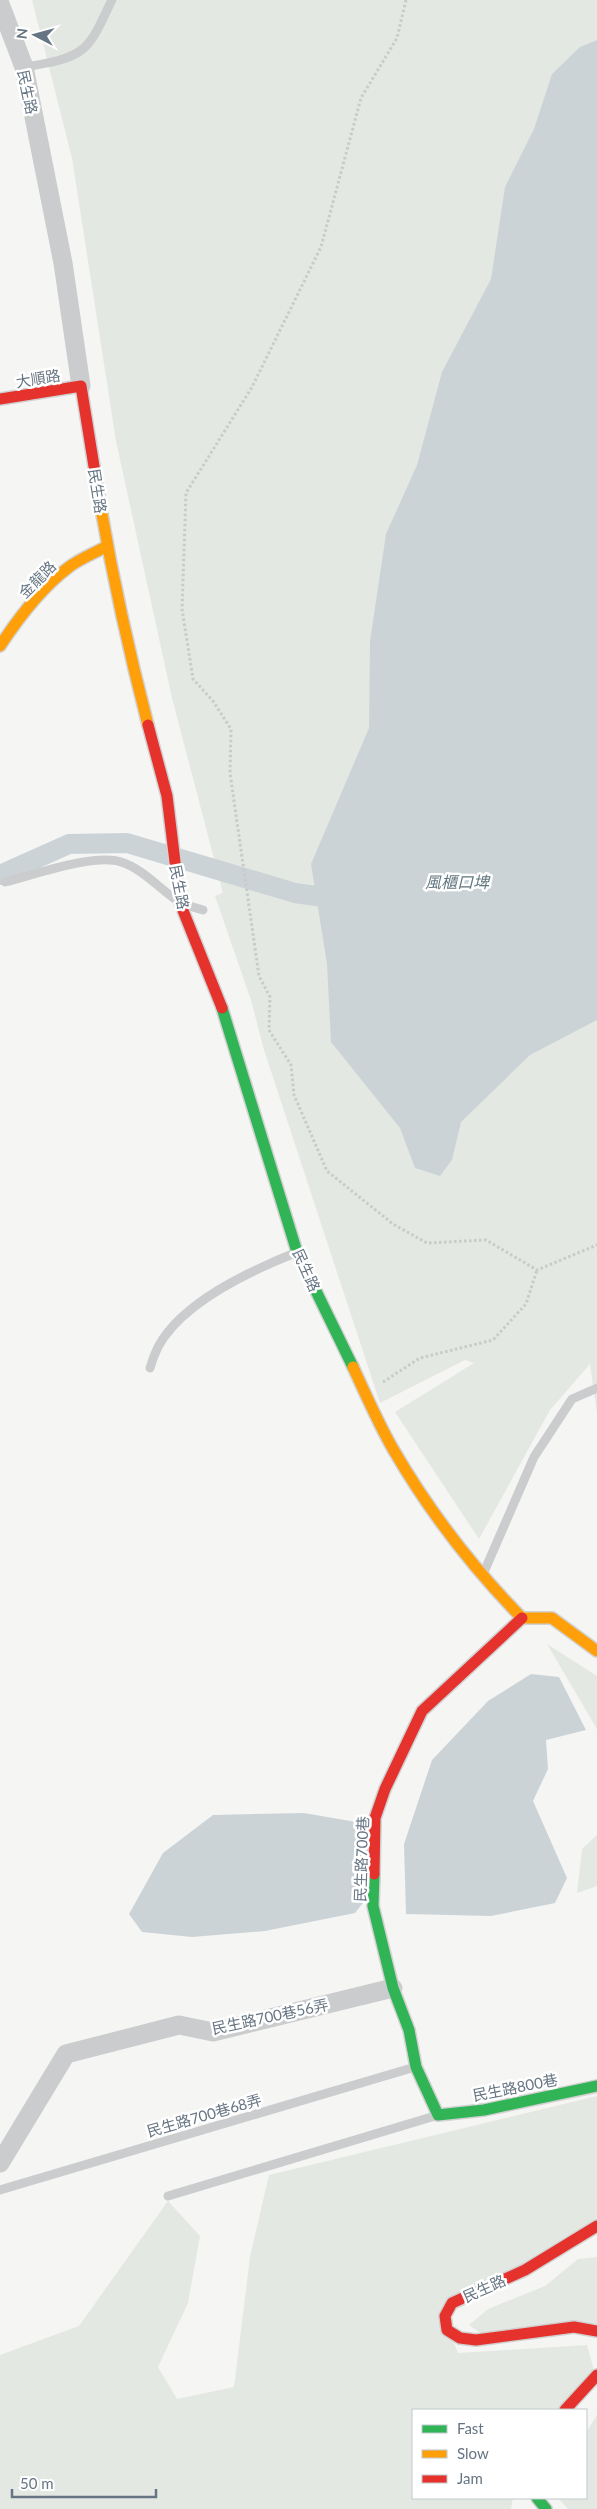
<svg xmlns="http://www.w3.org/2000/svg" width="597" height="2509" font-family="Lato,'Noto Sans TC',sans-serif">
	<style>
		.green { fill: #e4e8e2 }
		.water { fill: #ccd3d7 }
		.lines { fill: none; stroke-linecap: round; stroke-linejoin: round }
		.canal { stroke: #ccd3d7; stroke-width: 20 }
		.fast-casing { stroke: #d1d1d2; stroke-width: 14 }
		.slow-casing { stroke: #d1d1d2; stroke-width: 14 }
		.jam-casing { stroke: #d1d1d2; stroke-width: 14 }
		.path { stroke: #c9caca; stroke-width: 3; stroke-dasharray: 2.5 2.5; stroke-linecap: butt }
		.lane { stroke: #cacccd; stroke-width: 9 }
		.street { stroke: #cacccd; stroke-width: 19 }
		.fast { stroke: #30b455; stroke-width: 11 }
		.slow { stroke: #ff9f0a; stroke-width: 11 }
		.jam { stroke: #e5322d; stroke-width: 11 }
		.labels { text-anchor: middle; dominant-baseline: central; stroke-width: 5; stroke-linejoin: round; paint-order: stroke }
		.street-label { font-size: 15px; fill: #667583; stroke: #fff }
		.water-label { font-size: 16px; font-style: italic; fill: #62777f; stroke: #fff }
	</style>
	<rect width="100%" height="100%" fill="#f5f5f4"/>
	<!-- green -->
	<g class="green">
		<polygon points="32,0 597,0 597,1413 590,1364 550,1410 479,1539 395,1412 474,1363 465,1360 380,1403 264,1050 251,1000 215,896 223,893 172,698 116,441 72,158"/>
		<polygon points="547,1644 597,1676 597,1729 594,1724"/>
		<polygon points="597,1835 597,1886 577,1893 582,1849"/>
		<polygon points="597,2096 597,2218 442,2312 458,2353 587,2345 595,2374 570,2410 413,2410 413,2498 513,2498 511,2509 0,2509 0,2355 79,2326 168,2201 200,2236 188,2303 158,2367 177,2399 234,2387 250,2257 269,2175"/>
		<polygon points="597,2257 597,2328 489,2339 469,2325 488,2309 545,2286 578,2259"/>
		<polygon points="597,2415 597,2509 568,2509 558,2498 586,2498 586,2433"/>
	</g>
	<!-- water -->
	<g class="water">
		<polygon points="597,40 597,1020 530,1055 461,1122 452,1160 440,1176 415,1168 400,1128 331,1042 327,964 311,864 369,728 370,641 386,534 417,465 442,372 491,279 505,187 534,129 552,74 580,47"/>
		<polygon points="531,1674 559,1677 586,1730 546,1740 548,1769 533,1801 567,1878 555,1903 491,1916 406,1914 404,1844 432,1760 488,1701"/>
		<polygon points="304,1813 356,1822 369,1844 370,1894 355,1913 265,1931 192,1937 142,1932 129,1914 163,1853 213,1815"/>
	</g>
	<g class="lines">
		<!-- canal -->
		<polyline class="canal" points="0,875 69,844 127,843 295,893 316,896 340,881"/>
		<defs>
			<g id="fast">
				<polyline points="222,1008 297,1252 353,1367"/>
				<polyline points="374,1874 373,1906 393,1988 409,2030 416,2067 438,2115 484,2110 597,2086"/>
				<polyline points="537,2498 546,2509"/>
			</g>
			<g id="slow">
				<path d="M98 491C111 570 128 648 148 725"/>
				<path d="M0 646C19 617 41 588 69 567 81 558 95 553 107 546"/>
				<path d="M353 1367C366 1395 378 1423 393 1449 429 1511 472 1567 522 1618H552L597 1651"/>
			</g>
			<g id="jam">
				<polyline points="0,399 81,386 98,491"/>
				<polyline points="148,725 167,796 180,903 222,1008"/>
				<polyline points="374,1874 375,1818 385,1789 422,1711 522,1618"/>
				<polyline points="597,2226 525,2270 452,2303 445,2316 447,2330 460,2338 476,2340 574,2327 597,2331"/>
				<polyline points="565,2410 597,2375"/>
			</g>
		</defs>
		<!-- fast casing -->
		<use href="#fast" class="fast-casing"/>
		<!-- slow casing -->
		<use href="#slow" class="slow-casing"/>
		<!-- jam casing -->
		<use href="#jam" class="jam-casing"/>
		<!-- path -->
		<g class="path">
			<polyline points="406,0 397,38 361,98 321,247 252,387 186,493 182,609 193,679 213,701 231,729 230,773 259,976 270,997 269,1030 291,1065 294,1095 327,1171 393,1224 427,1243 486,1240 537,1270 597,1245"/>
			<polyline points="383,1382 420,1358 493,1340 526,1304 537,1270"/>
		</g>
		<!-- lane -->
		<g class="lane">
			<path d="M24 67C43 64 69 61 84 48 97 36 104 15 112 0"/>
			<path d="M5 882C34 875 94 853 121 862 141 868 158 887 175 899"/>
			<polyline points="186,905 203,910"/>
			<path d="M150 1368C152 1361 155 1353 158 1347 182 1302 250 1271 295 1253"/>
			<polyline points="484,1572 534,1457 572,1399 597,1388"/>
			<polyline points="0,2190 415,2067"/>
			<polyline points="168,2196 435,2116"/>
		</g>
		<!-- street -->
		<g class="street">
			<polyline points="0,4 24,67 63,263 81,386"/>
			<polyline points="0,2163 66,2054 179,2025 213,2032 393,1988"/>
		</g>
		<!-- fast -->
		<use href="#fast" class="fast"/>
		<!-- slow -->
		<use href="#slow" class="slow"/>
		<!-- jam -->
		<use href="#jam" class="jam"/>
	</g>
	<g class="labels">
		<!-- street labels -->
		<g class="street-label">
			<text transform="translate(28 92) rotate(78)">民生路</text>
			<text transform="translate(38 378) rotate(-9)">大順路</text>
			<text transform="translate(98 491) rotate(81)">民生路</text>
			<text transform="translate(37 579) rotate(-45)">金龍路</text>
			<text transform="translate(180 887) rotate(79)">民生路</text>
			<text transform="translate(307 1270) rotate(66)">民生路</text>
			<text transform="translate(361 1859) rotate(-88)">民生路700巷</text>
			<text transform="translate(270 2016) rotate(-12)">民生路700巷56弄</text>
			<text transform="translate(515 2087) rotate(-11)">民生路800巷</text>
			<text transform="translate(204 2115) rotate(-16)">民生路700巷68弄</text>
			<text transform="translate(484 2288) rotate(-24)">民生路</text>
		</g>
		<!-- water labels -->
		<g class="water-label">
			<text x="457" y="881">風櫃口埤</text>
		</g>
	</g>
	<!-- legend -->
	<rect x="412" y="2409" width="175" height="90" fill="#ffffff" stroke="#c2c8cd"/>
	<rect x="422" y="2425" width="25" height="8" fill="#30b455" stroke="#c2c8cd"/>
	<text x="457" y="2434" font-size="15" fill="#667583">Fast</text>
	<rect x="422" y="2450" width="25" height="8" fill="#ff9f0a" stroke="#c2c8cd"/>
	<text x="457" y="2459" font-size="15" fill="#667583">Slow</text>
	<rect x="422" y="2475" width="25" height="8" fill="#e5322d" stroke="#c2c8cd"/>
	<text x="457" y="2484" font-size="15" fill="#667583">Jam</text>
	<!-- north arrow -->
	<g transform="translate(35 35) rotate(276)" stroke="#ffffff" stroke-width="4" paint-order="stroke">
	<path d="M0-4L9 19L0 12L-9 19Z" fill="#667583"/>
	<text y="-8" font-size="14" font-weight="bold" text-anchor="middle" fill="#667583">N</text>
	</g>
	<!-- scale -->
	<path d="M12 2489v8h144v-8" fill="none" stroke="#667583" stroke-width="2.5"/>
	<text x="20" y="2489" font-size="15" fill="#667583" stroke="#ffffff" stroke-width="4" paint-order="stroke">50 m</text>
</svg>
